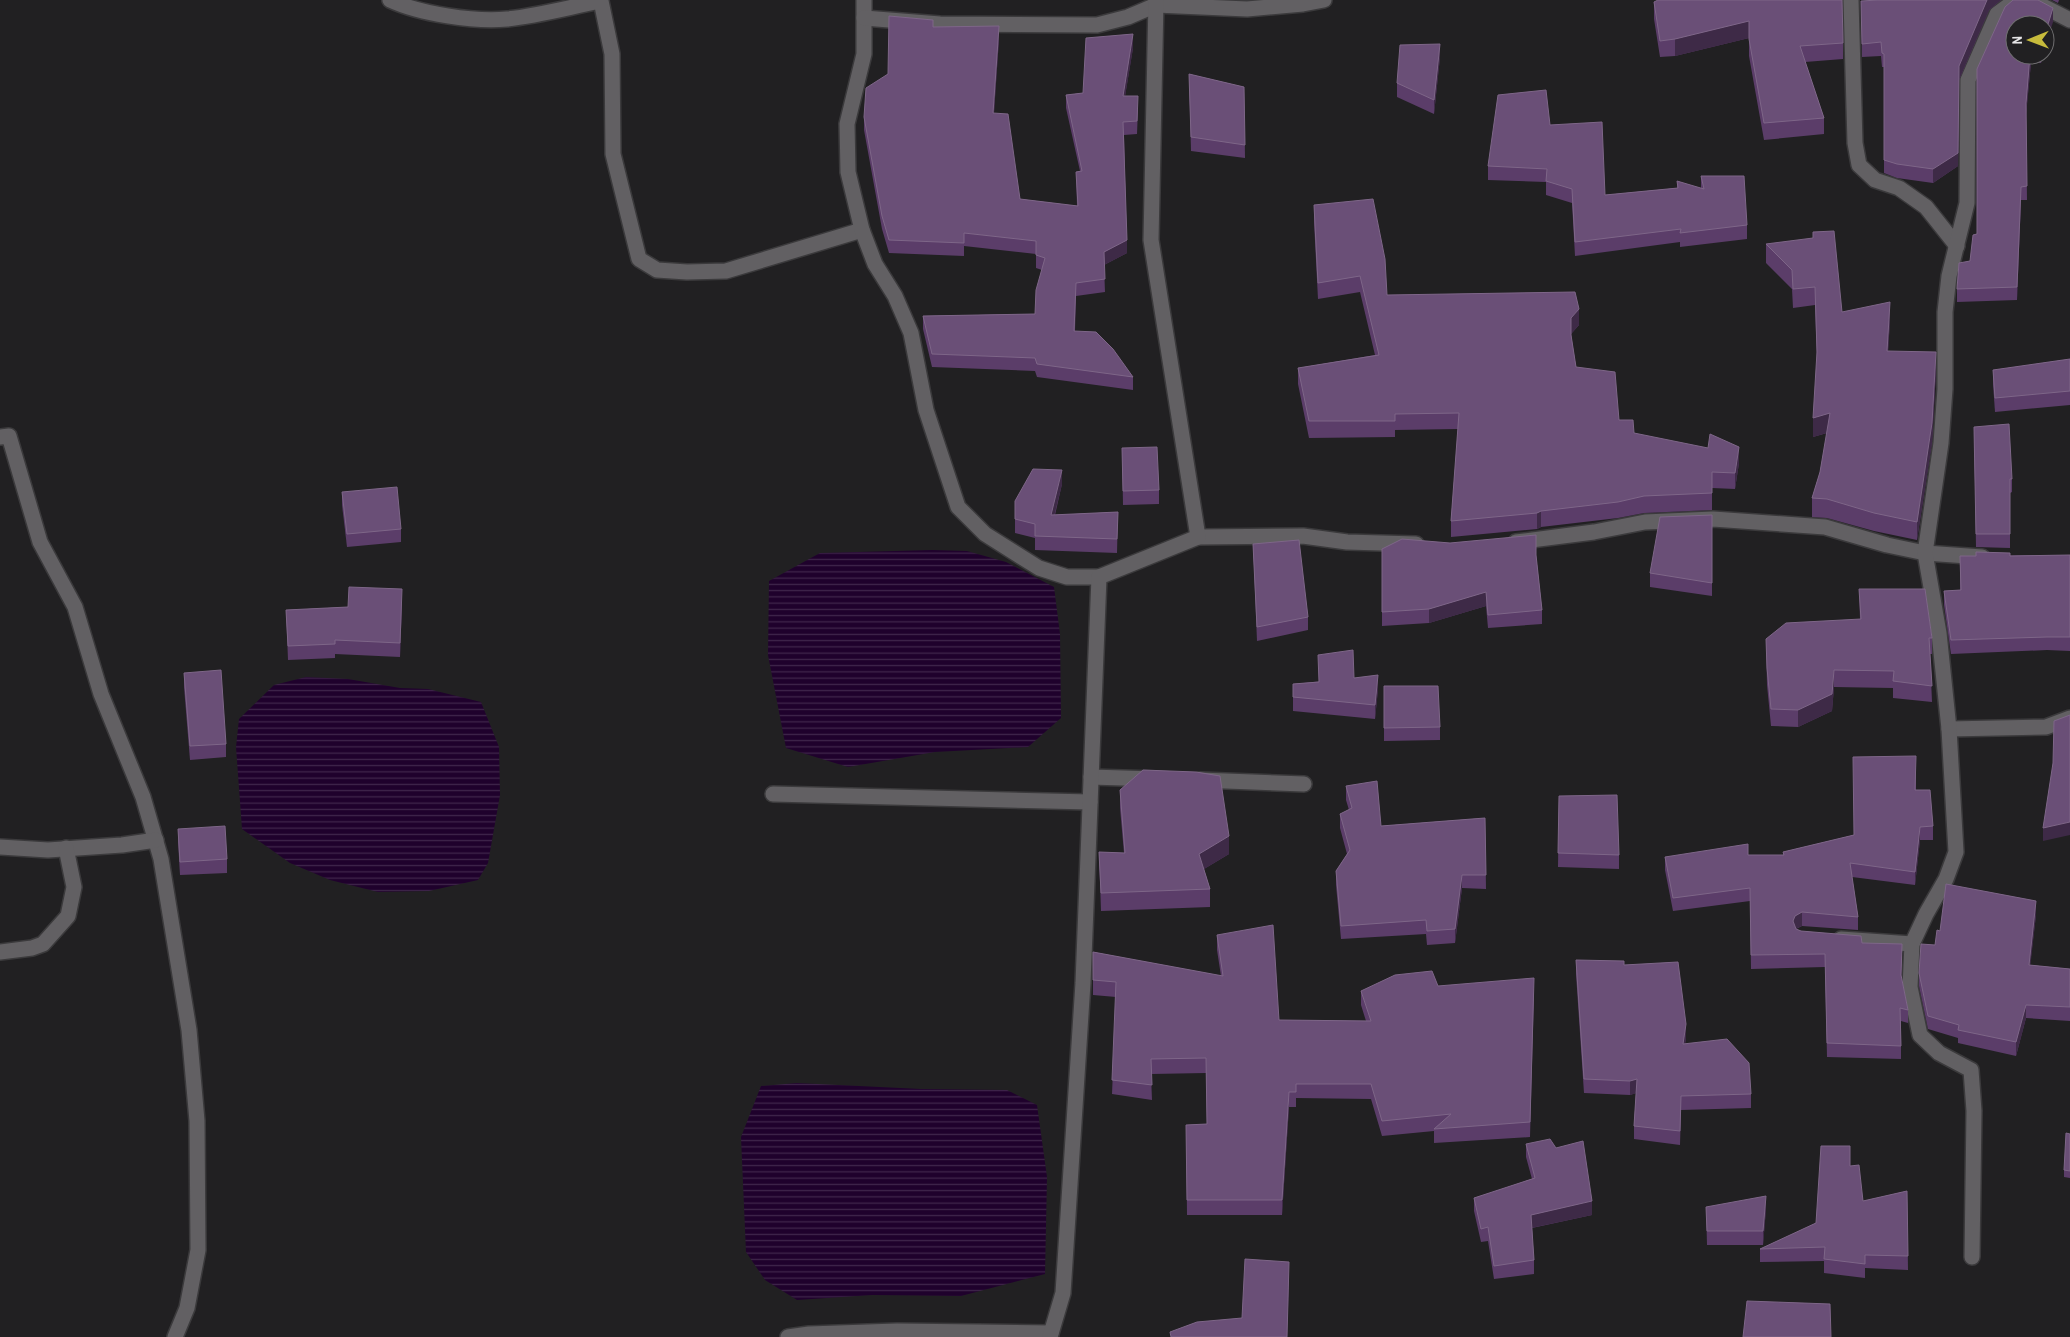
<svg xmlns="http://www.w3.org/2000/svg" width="2070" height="1337" font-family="'Archivo Narrow',sans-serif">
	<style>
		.water { fill: url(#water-rules) }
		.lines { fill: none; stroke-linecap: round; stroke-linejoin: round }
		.street-casing { stroke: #3b3a3c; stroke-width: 18 }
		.street { stroke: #626063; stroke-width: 15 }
		.wall { fill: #5b3d69 }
		.shaded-wall { fill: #3e2a47 }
		.building { fill: #6a4f77; stroke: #7e6688 }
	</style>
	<defs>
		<pattern id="water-rules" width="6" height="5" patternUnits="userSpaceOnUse" patternTransform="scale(1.25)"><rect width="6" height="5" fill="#1f012c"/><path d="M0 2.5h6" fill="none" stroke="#40264b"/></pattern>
	</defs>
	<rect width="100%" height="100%" fill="#212022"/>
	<!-- water -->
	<g class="water">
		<polygon points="932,550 967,551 1006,562 1054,587 1060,634 1061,718 1028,747 935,752 848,767 786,748 768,655 769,581 820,553"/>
		<polygon points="306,677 348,679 400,688 428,689 481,702 499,747 500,795 488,863 478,880 429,891 378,892 330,880 290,863 242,829 236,747 239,719 274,685"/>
		<polygon points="797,1083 921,1089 1007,1090 1037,1105 1047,1177 1045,1274 961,1296 872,1295 797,1300 765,1280 746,1252 741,1137 761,1086"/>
	</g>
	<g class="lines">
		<defs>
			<g id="street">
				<path d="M390 0C420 14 474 22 507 19 538 16 570 7 601 1L612 54 613 154 639 259 657 270 687 272 726 271 862 230"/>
				<polyline points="864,0 864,54 847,124 848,172 862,230 875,264 895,296 911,333 926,410 958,507 985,534 1039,568 1067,577 1099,577"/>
				<polyline points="1851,0 1855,143 1859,165 1875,180 1899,188 1926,207 1957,246"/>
				<polyline points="2031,0 2070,20"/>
				<polyline points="864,18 940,24 1097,25 1128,17 1156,5 1247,9 1303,4 1324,0"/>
				<polyline points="0,437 9,436 40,542 75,607 101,694 143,797 161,859 189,1030 197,1121 198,1250 187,1308 175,1337"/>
				<polyline points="1198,537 1303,536 1347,542 1416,544"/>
				<polyline points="1516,542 1594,532 1645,522 1713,519 1825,527 1887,545 1925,553 1982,557"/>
				<polyline points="1949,729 2046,727 2070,718"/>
				<polyline points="1091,777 1155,779"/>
				<polyline points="1200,780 1304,784"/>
				<polyline points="773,794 1090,802"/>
				<polyline points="0,847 48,850 122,845 156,840"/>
				<polyline points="1841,939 1912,944"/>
				<polyline points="0,952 32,948 43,944 68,916 74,887 66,848"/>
				<polyline points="1972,1257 1974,1111 1971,1070 1939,1053 1920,1035 1910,987 1912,944 1926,914 1946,879 1956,852 1949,729 1939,633 1925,553 1941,443 1945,389 1945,312 1949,276 1967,203 1968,80 1997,14 2016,0"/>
				<polyline points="788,1337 809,1334 897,1331 1051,1333"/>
				<polyline points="1050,1337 1063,1293 1083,983 1099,577 1198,537 1151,240 1156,0"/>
			</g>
		</defs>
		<!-- street casing -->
		<use href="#street" class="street-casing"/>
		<!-- street -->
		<use href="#street" class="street"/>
	</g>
	<!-- wall -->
	<g class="wall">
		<polygon points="1878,0 2001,0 1989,10 1959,80 1958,166 1933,183 1897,178 1884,173 1884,67 1882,67 1881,56 1862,57 1861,1"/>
		<polygon points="2013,0 2053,22 2045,25 2015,55 2043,55 2041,63 2031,63 2026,114 2027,200 2021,200 2017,300 1957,302 1957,289 1970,261 1977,234"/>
		<polygon points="2052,0 2059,0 2058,3"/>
		<polygon points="1654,2 1843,43 1843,59 1805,62 1824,118 1824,134 1764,140 1749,56 1749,38 1675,56 1660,57 1654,19"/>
		<polygon points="933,27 999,39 994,113 1020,199 1077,206 1076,172 1080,171 1066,108 1066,95 1083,93 1133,48 1125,96 1138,109 1137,134 1124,135 1127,253 1104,265 1105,292 1076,296 1075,331 1133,377 1133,390 1037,377 1035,371 932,367 923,329 923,316 1035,314 1042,270 1036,268 1036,254 964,246 964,256 889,253 882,229 864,130 864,117 888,74"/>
		<polygon points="1440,57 1434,114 1397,97 1397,83"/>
		<polygon points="1189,74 1244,87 1245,158 1191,151"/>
		<polygon points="1550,125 1605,195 1677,188 1677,181 1701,189 1701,176 1747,225 1747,239 1680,247 1680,242 1575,256 1572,203 1546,195 1546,182 1488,180 1488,166"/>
		<polygon points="1314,205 1387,295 1579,325 1571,334 1576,367 1619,420 1634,433 1739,463 1735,489 1712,488 1712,510 1644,513 1618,518 1541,527 1537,529 1451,537 1451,521 1458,429 1395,430 1395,437 1309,438 1298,384 1298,368 1375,355 1360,292 1318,299 1314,222"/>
		<polygon points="1813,239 1842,312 1890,321 1888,351 1936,371 1932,442 1917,540 1874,531 1827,518 1812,517 1812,498 1820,472 1827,433 1813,437 1817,359 1815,305 1793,308 1792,289 1766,263 1766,244"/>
		<polygon points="2070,359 2070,405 1995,412 1993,384 1993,370"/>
		<polygon points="1974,427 2012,479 2012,492 2010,493 2010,548 1976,547"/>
		<polygon points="1122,448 1159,490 1159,504 1123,505"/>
		<polygon points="1062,484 1055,515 1118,512 1117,553 1035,550 1035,538 1015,533 1015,501"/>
		<polygon points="342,492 401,529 401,542 347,547 342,505"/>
		<polygon points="1712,515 1712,596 1650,587 1650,573"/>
		<polygon points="1253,544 1308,617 1308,630 1257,641"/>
		<polygon points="1382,549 1536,555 1542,610 1542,624 1488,628 1486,606 1429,623 1382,626"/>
		<polygon points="2070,555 2070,651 2047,650 1951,654 1944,605 1944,591 1960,590 1960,556"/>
		<polygon points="1859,589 1932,638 1932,654 1930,654 1932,702 1893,698 1893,688 1834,687 1832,711 1798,727 1771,726 1767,685 1766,639 1860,619"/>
		<polygon points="402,603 400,657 335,654 335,658 288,660 286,610 348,607"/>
		<polygon points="184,673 226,744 226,757 190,760 184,687"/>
		<polygon points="1354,678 1378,689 1375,719 1293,711 1293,684"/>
		<polygon points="1384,686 1440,727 1440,740 1384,741"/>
		<polygon points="1916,770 1916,790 1933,826 1933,840 1920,840 1915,885 1852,877 1858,917 1858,930 1802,926 1796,929 1801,931 1862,943 1902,957 1901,977 1908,1010 1908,1023 1901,1021 1901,1059 1827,1057 1825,967 1751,969 1750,901 1673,911 1665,870 1665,857 1783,855 1783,852 1854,835"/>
		<polygon points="1346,786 1381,826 1485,818 1486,889 1462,888 1455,943 1427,945 1426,934 1341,939 1336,885 1336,871 1347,854 1340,828 1340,814 1349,810 1346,800"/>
		<polygon points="1120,790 1229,854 1204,869 1210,889 1210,907 1101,911 1099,852 1124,853 1120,808"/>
		<polygon points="1559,796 1619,855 1619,869 1558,867"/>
		<polygon points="178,829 227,859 227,873 180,875 178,842"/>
		<polygon points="2036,915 2030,965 2070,969 2070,1021 2026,1018 2016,1056 1958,1043 1958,1038 1928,1029 1919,986 1919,973 1935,945 1940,931"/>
		<polygon points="1217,935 1279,1020 1366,1021 1361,1005 1361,991 1438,986 1534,993 1530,1137 1434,1143 1434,1131 1382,1136 1371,1099 1296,1098 1296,1107 1289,1107 1282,1215 1187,1215 1186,1125 1207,1124 1206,1073 1151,1074 1152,1100 1112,1094 1116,997 1093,995 1093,952 1221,976 1217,950"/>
		<polygon points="1576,960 1624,965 1686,1038 1685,1044 1751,1094 1751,1108 1681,1110 1680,1145 1634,1139 1634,1126 1636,1093 1630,1095 1584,1093 1576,974"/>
		<polygon points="2070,1134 2070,1178 2064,1177 2064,1170"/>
		<polygon points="1526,1144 1592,1215 1532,1228 1534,1260 1534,1274 1494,1279 1488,1241 1481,1242 1474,1211 1474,1198 1532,1179 1526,1157"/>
		<polygon points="1850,1166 1863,1201 1907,1191 1908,1270 1865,1268 1865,1278 1824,1273 1824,1261 1760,1262 1760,1249 1816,1223"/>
		<polygon points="1706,1207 1766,1209 1763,1245 1707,1245"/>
	</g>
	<!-- shaded-wall -->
	<g class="shaded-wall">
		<polygon points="1987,0 2001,0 1989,10 1959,80 1958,166 1933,183 1933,169 1959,66"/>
		<polygon points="2053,8 2053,22 2045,48 2045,34"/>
		<polygon points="1749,21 1749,38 1675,56 1675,39"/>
		<polygon points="999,26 999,39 993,126 993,113"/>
		<polygon points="1133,34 1133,48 1123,109 1123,96"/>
		<polygon points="1440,44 1440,57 1434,114 1434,100"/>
		<polygon points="2030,55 2031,63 2026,116 2026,103"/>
		<polygon points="2041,55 2043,55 2041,63"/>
		<polygon points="2021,187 2021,200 2017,300 2017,287"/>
		<polygon points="1127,240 1127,253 1104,265 1104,252"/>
		<polygon points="1890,302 1890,321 1887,370 1887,351"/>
		<polygon points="1579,309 1579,325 1571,334 1571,318"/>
		<polygon points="1936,352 1936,371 1932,442 1917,540 1917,522"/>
		<polygon points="1830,413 1830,432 1813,437 1813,418"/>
		<polygon points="1739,447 1739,463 1735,489 1735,473"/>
		<polygon points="1062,470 1062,484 1051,529 1051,515"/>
		<polygon points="1541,511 1541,527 1537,529 1537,513"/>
		<polygon points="402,589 402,603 400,657 400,643"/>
		<polygon points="1486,592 1486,606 1429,623 1429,609"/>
		<polygon points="1834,670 1834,687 1832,711 1798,727 1798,710"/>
		<polygon points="1378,675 1378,689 1375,719 1375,705"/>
		<polygon points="2070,822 2070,835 2043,841 2043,828"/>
		<polygon points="1920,827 1920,840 1915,885 1915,872"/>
		<polygon points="1229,836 1229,854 1199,872 1199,854"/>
		<polygon points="1462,875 1462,888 1455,943 1455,929"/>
		<polygon points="2036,901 2036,915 2029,978 2029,965"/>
		<polygon points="1802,912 1802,926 1795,929 1793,921 1795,916"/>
		<polygon points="2026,1005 2026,1018 2016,1056 2016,1042"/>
		<polygon points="1686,1024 1686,1038 1683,1058 1683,1044"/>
		<polygon points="1637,1079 1637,1093 1630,1095 1630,1081"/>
		<polygon points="1289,1092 1289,1107 1282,1215 1282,1200"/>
		<polygon points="1766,1196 1766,1209 1763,1245 1763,1231"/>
		<polygon points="1592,1201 1592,1215 1531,1228 1531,1215"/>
		<polygon points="1289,1262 1289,1282 1287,1337"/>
	</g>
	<!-- building -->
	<g class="building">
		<polygon points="1658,0 1842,0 1843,43 1800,46 1824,118 1764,123 1749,39 1749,21 1675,39 1660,41 1654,2"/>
		<polygon points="1878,0 1987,0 1959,66 1958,153 1933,169 1897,164 1884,160 1884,54 1882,53 1881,42 1862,44 1861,1"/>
		<polygon points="2013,0 2038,0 2053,8 2045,34 2045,25 2015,25 2015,55 2030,55 2026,103 2027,186 2021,187 2017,287 1957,289 1959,263 1970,261 1973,235 1977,234 1977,69 2005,7"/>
		<polygon points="889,16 933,20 933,27 999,26 993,113 1008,114 1020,199 1078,206 1076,172 1082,171 1066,95 1083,93 1086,38 1133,34 1123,96 1138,96 1137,121 1123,122 1127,240 1104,252 1105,279 1076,283 1074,331 1096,332 1113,349 1133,377 1037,364 1035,358 932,354 923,316 1035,314 1036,290 1045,258 1036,255 1036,241 964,233 964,243 889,240 882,216 864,117 866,88 888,74"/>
		<polygon points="1440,44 1434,100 1397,83 1400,45"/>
		<polygon points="1189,74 1244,87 1245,145 1191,137"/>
		<polygon points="1546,90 1550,125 1602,122 1605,195 1678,188 1677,181 1704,189 1701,176 1744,176 1747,225 1680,233 1681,229 1575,242 1572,189 1546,181 1547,169 1488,166 1498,95"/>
		<polygon points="1373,199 1385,259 1387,295 1575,292 1579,309 1571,318 1571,335 1576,367 1615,372 1619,420 1633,420 1634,433 1708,448 1710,434 1739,447 1735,473 1712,472 1712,493 1644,496 1618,502 1541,511 1537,513 1451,521 1459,413 1395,414 1395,421 1309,421 1298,368 1379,355 1360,276 1318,283 1314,205"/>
		<polygon points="1834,231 1842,312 1890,302 1887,351 1936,352 1932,423 1917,522 1874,513 1827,499 1812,498 1820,472 1830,413 1813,418 1817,352 1815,287 1793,289 1792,270 1766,244 1813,238 1813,232"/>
		<polygon points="2070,359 2070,391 1995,398 1993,370"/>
		<polygon points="2009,424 2012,479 2010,479 2010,534 1976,534 1974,427"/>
		<polygon points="1157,447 1159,490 1123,491 1122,448"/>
		<polygon points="1033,469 1062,470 1051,515 1118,512 1117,539 1035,536 1035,524 1015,519 1015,501"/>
		<polygon points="397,487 401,529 347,534 342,492"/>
		<polygon points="1712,515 1712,583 1650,573 1660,517"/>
		<polygon points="1536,535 1536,555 1542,610 1488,615 1486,592 1429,609 1382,612 1382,549 1402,539 1450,543"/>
		<polygon points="1299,540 1308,617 1257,627 1253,544"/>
		<polygon points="1976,552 2010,553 2010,556 2070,555 2070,637 2047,637 1951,640 1944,591 1961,590 1960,556 1976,556"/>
		<polygon points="349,587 402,589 400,643 335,640 335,644 288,646 286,610 348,607"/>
		<polygon points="1859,589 1925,589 1932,638 1929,638 1932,686 1893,681 1894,671 1834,670 1832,694 1798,710 1771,709 1767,668 1766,639 1786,623 1861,619"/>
		<polygon points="1353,650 1354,678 1378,675 1375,705 1293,697 1293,684 1319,682 1318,655"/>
		<polygon points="221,670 226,744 190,746 184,673"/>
		<polygon points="1384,686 1438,686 1440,727 1384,728"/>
		<polygon points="2070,715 2070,822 2043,828 2053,763 2054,721"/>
		<polygon points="1916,756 1915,790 1930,790 1933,826 1920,827 1915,872 1850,863 1858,917 1802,912 1795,916 1793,921 1796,929 1801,931 1861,936 1862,943 1902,944 1901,975 1908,1010 1900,1008 1901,1046 1827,1043 1825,954 1751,955 1750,888 1673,898 1665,857 1748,844 1748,855 1784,855 1783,852 1854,835 1853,757"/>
		<polygon points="1143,770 1196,772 1220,776 1229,836 1199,854 1210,889 1101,893 1099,852 1125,853 1120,790"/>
		<polygon points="1377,781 1381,826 1485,818 1486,875 1462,875 1455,929 1427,931 1426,920 1341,926 1336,871 1350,850 1340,814 1352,808 1346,786"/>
		<polygon points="1617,795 1619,855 1558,853 1559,796"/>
		<polygon points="225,826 227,859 180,862 178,829"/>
		<polygon points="1946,884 2036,901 2029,965 2070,969 2070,1007 2026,1005 2016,1042 1958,1030 1959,1025 1928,1016 1919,973 1921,944 1935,945 1937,930 1940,931"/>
		<polygon points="1273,925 1279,1020 1371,1021 1361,991 1395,975 1432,971 1438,986 1534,978 1530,1122 1434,1129 1451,1114 1382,1121 1371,1084 1296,1084 1296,1092 1289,1092 1282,1200 1187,1200 1186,1125 1207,1124 1206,1058 1151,1059 1152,1085 1112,1080 1116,982 1093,980 1093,952 1223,976 1217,935"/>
		<polygon points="1576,960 1624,961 1624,965 1678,962 1686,1024 1683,1044 1727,1039 1749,1063 1751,1094 1681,1096 1680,1131 1634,1126 1637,1079 1630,1081 1584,1079"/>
		<polygon points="2066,1133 2070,1134 2070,1171 2064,1170"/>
		<polygon points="1550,1139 1556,1148 1583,1141 1592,1201 1531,1215 1534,1260 1494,1266 1488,1227 1481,1229 1474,1198 1535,1178 1526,1144"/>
		<polygon points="1821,1146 1850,1146 1850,1166 1859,1165 1863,1201 1907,1191 1908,1256 1865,1255 1865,1264 1824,1259 1825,1247 1760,1249 1816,1223"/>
		<polygon points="1766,1196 1763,1231 1707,1231 1706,1207"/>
		<polygon points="1245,1259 1289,1262 1287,1337 1171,1337 1170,1332 1197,1322 1242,1318"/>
		<polygon points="1747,1301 1830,1304 1831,1337 1743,1337"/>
	</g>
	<!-- north arrow -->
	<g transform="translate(2030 40) rotate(269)"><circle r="24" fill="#212022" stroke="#706f71"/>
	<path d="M0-4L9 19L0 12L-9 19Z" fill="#c7bb3c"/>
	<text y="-8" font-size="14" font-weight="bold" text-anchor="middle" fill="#e6e5e7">N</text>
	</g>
</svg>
